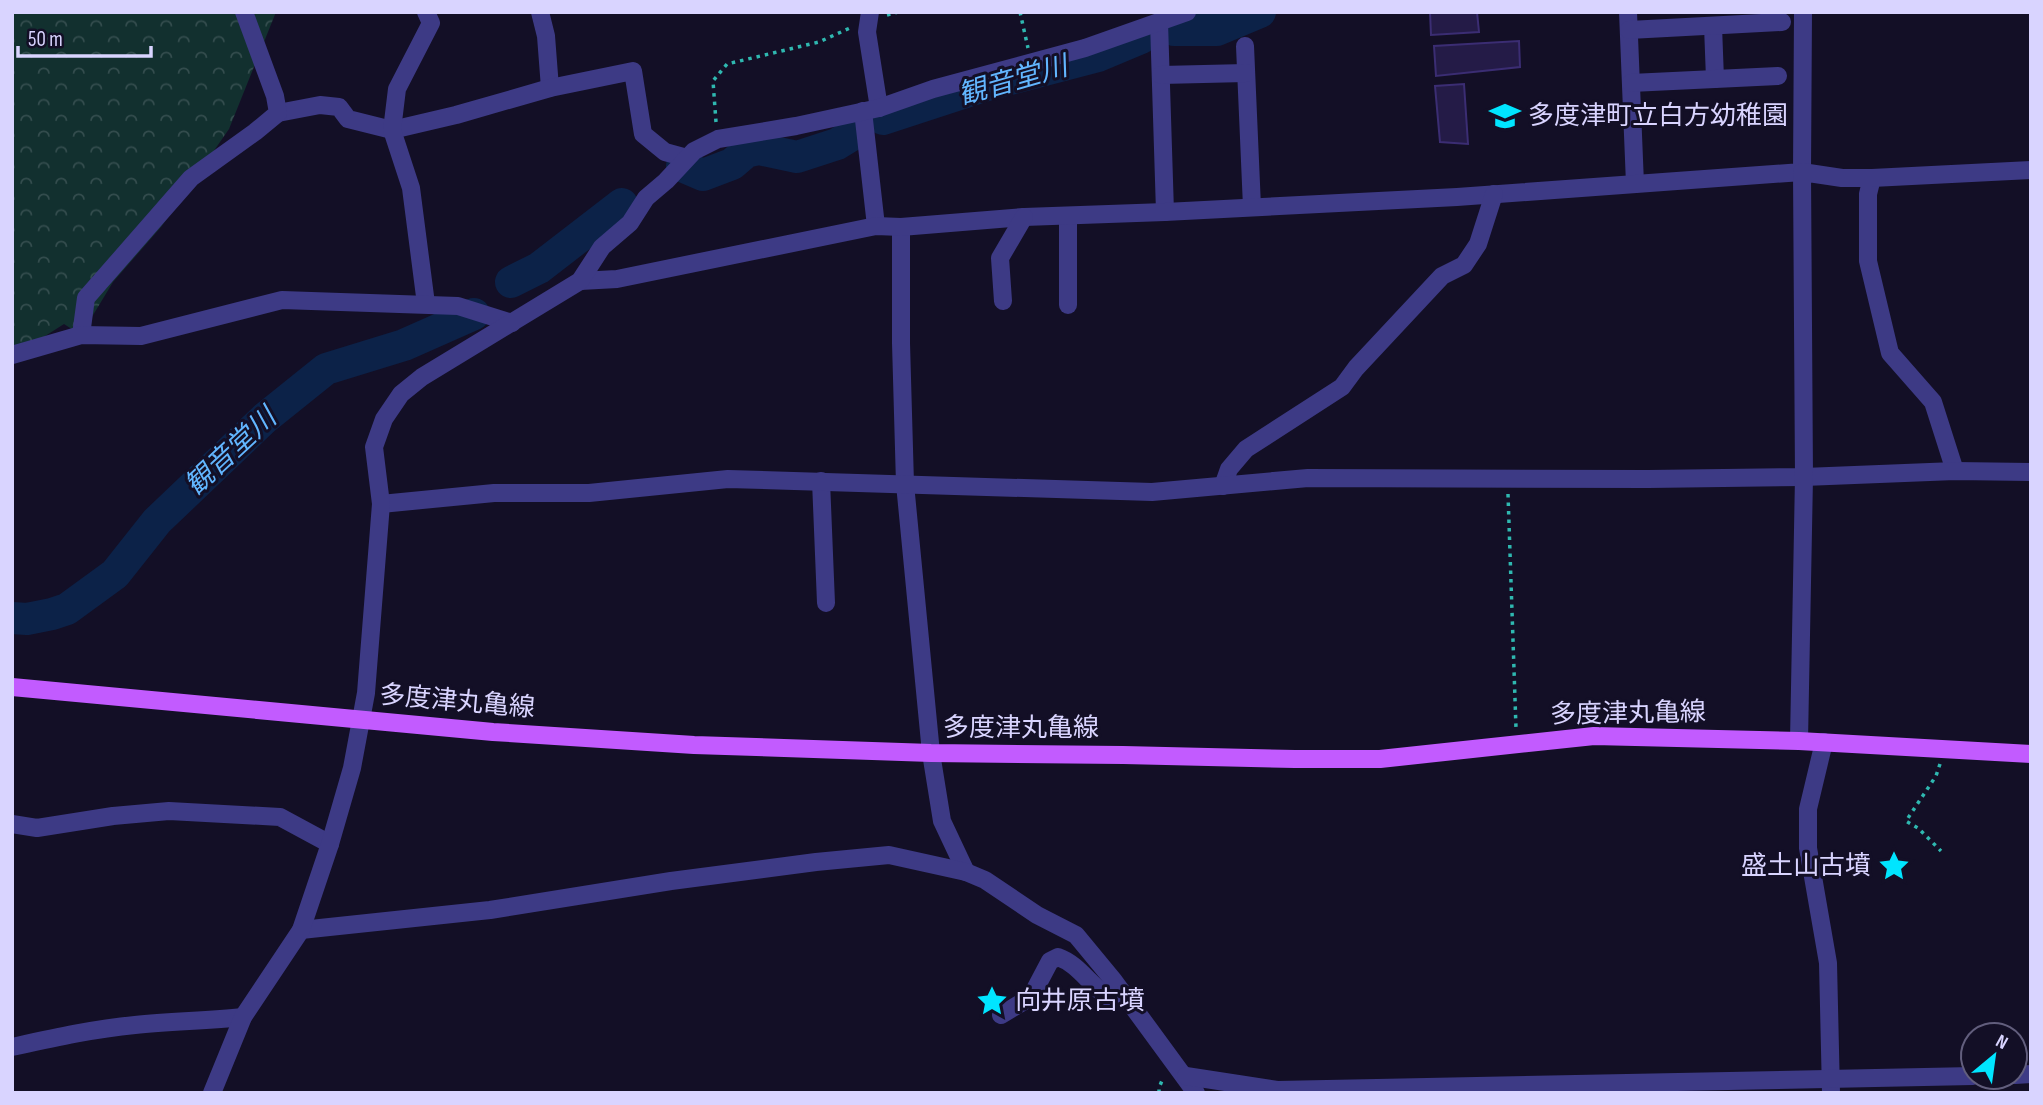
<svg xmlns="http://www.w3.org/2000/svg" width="2043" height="1105" font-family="'Sofia Sans Condensed','Noto Sans JP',sans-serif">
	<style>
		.forest { fill: url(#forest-crowns) }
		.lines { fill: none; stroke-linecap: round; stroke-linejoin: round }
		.river { stroke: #0c2248; stroke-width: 32 }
		.building { fill: #241b47; stroke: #3b2d73; stroke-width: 2 }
		.path { stroke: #2fb8b0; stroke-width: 3.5; stroke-dasharray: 3.5 5; stroke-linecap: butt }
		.minor { stroke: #3d3a85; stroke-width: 18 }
		.major { stroke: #c25bff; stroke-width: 18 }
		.labels { text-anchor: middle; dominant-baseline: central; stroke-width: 6; stroke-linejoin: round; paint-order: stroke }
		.poi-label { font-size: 26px; fill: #d9d4ff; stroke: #130f26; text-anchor: start }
		.street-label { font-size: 26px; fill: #d9d4ff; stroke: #130f26 }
		.water-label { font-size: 28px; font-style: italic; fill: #62b6ff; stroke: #130f26 }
	</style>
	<defs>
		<pattern id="forest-crowns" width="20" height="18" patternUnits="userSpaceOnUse" patternTransform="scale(1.75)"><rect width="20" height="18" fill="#12302f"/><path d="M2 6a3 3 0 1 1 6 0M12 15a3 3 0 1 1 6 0" fill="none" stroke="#344d4e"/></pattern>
	</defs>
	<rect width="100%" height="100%" fill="#130f26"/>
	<!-- forest -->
	<polygon class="forest" points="12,12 276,12 229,129 161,227 113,282 81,335 64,324 12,357"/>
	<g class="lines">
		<!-- river -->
		<g class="river">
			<polyline points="1174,30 1217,30 1260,12"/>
			<polyline points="883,119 987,85 1098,56 1141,38"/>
			<polyline points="682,166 703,175 732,164 746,152 759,149 797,157 837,144 855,133"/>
			<polyline points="511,282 539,268 622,204"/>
			<polyline points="12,618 27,619 52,614 67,609 115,574 157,521 265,418 326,369 404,345 474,314"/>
		</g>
	</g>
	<!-- building -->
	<g class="building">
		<polygon points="1430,12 1477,12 1479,32 1431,35"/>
		<polygon points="1519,41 1520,67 1436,76 1434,46"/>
		<polygon points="1464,84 1468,144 1440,142 1435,86"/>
	</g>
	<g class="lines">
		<!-- path -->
		<g class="path">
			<polyline points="1020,12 1028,48"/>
			<polyline points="887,15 898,12"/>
			<polyline points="716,122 713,81 727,64 819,42 850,28"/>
			<polyline points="1508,494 1516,728"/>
			<polyline points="1940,764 1936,776 1906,821 1918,828 1941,851"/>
			<polyline points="1159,1093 1159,1088 1163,1078"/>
		</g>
		<!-- minor -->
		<g class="minor">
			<polyline points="540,12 546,36 550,88"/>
			<polyline points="870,12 867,32 879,108"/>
			<polyline points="1628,12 1635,184"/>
			<polyline points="1159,22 1165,212"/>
			<polyline points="1713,26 1715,79"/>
			<polyline points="1629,30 1782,22"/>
			<polyline points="1245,46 1252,207"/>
			<polyline points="1161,75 1246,73"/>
			<polyline points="1631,83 1778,76"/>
			<polyline points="863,111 876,226"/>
			<polyline points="278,113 320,105 339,107 348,119 392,130 456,115 550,88 633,71 643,134 665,152 687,158"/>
			<polyline points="1872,178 1868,194 1868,261 1890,353 1933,402 1955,471"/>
			<polyline points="1068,216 1068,305"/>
			<polyline points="901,227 901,343 905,484 931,753 942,821 966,872"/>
			<polyline points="580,281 617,279 876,226 901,227 1024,217 1165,212 1457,197 1802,172 1803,12"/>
			<polyline points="1003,301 1000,258 1024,217"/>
			<polyline points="426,304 411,188 392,130 397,89 431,23 426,12"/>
			<polyline points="81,335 86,298 191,178 255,132 278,113 275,96 244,12"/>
			<polyline points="12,355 81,335 141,336 282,300 458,306 512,323"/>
			<polyline points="821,481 826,603"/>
			<polyline points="1223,486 1229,469 1246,449 1342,387 1356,368 1442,276 1464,265 1478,244 1494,194"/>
			<polyline points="381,504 494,493 589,493 728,479 1152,492 1308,478 1648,479 1804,477 1955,471 2031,472"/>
			<polyline points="1799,741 1804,477 1802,172 1842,178 1872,178 2031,170"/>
			<polyline points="1824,742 1808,809 1808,848 1828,963 1831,1093"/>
			<polyline points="12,824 37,828 113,816 169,811 280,817 330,844"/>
			<polyline points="301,930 490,910 671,881 816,862 889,855 966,872 985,880 1037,915 1076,935 1114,981 1196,1093"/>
			<path d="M1001 1015 1031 997 1050 961 1058 957C1081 965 1092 990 1114 1000L1123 994"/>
			<path d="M12 1047C53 1038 93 1029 135 1025 171 1021 207 1021 243 1017"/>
			<polyline points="2015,1075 2031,1074"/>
			<polyline points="1186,1076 1277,1090 1973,1076"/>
			<polyline points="212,1093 243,1017 301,930 330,844 352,768 366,693 381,504 374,447 384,419 401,394 422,377 580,281 602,247 630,223 646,198 666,181 694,151 718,139 796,126 879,108 933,89 1085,48 1187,12"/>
		</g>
		<!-- major -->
		<polyline class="major" points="12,687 493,732 694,745 931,753 1123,755 1295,759 1380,759 1594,736 1799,741 2031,754"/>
	</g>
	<!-- icons -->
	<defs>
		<symbol id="school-bare" viewBox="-9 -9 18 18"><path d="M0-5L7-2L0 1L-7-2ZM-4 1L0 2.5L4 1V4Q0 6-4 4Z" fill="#00e5ff" stroke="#130f26" stroke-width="2.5" paint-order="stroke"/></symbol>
		<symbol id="sight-bare" viewBox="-9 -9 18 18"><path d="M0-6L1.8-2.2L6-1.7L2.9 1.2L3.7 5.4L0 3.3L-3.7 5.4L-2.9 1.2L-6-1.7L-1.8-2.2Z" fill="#00e5ff" stroke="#130f26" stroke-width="2.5" paint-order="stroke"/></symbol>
	</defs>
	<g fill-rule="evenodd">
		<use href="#school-bare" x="1483" y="94" width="44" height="44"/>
		<use href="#sight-bare" x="1872" y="844" width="44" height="44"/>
		<use href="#sight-bare" x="970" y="979" width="44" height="44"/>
	</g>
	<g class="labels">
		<!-- poi labels -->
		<g class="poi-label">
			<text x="1528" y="116">多度津町立白方幼稚園</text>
			<text x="1871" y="866" text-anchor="end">盛土山古墳</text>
			<text x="1015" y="1001">向井原古墳</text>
		</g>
		<!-- street labels -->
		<g class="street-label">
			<text transform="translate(457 702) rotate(5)">多度津丸亀線</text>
			<text transform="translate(1628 714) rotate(-1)">多度津丸亀線</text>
			<text x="1021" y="728">多度津丸亀線</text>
		</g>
		<!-- water labels -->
		<g class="water-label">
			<text transform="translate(1013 81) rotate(-16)">観音堂川</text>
			<text transform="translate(231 452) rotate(-43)">観音堂川</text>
		</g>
	</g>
	<!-- border -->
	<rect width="2043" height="1105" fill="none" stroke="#d9d4ff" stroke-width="28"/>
	<!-- north arrow -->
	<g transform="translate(1994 1056) rotate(29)"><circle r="33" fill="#130f26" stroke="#625e7d" stroke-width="2"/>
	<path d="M0-5L12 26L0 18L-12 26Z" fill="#00e5ff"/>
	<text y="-10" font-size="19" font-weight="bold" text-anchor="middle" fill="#d9d4ff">N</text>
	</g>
	<!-- scale -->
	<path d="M18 46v10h133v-10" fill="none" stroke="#d9d4ff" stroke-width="3.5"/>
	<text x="28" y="46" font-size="21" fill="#d9d4ff" stroke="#130f26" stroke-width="5" paint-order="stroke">50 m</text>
</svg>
